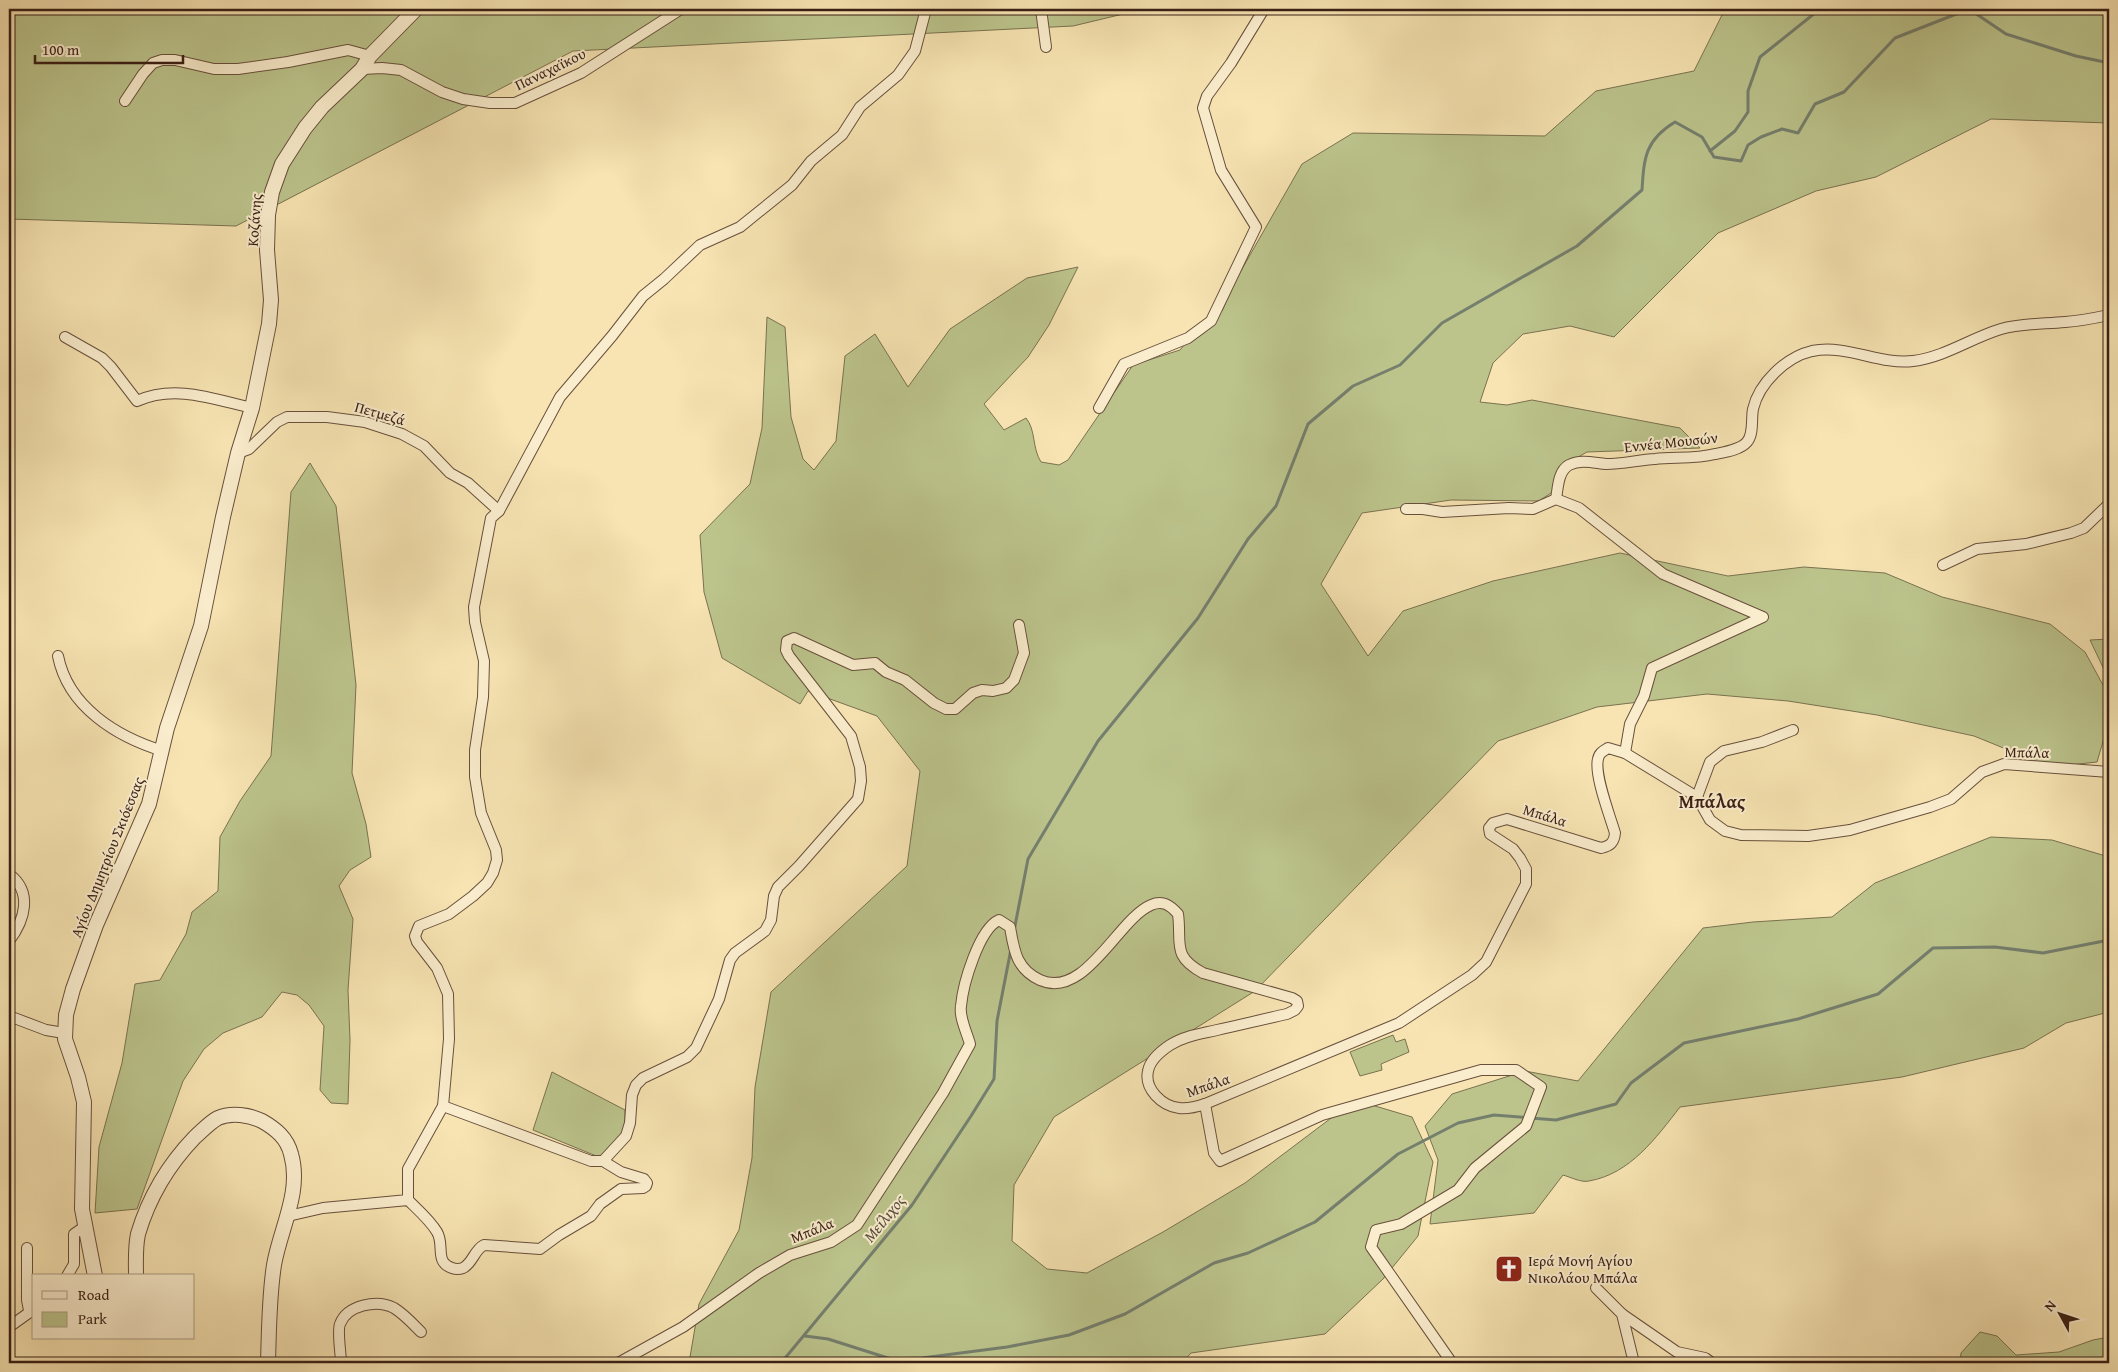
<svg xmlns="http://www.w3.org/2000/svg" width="2118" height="1372" font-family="'Gentium Book Plus',serif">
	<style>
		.green { fill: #bcc48c; stroke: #7a7250 }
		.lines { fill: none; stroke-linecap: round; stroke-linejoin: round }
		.stream { stroke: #757f6e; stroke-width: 3 }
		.minor-casing { stroke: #68503c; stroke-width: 12 }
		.tertiary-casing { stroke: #68503c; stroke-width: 16 }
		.minor { stroke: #faedcd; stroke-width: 10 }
		.tertiary { stroke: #faedcd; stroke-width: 14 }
		.labels { text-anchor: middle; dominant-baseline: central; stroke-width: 4; stroke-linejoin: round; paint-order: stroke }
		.street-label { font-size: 15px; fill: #391f15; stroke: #faedcd }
		.poi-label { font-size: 15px; fill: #391f15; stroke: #faedcd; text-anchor: start }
		.water-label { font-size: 16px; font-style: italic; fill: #574f42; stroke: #faedcd }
		.quarter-label { font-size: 18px; font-weight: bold; fill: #391f15; stroke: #faedcd }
	</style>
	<rect width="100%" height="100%" fill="#f7e4b2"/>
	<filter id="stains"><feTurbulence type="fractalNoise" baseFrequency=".004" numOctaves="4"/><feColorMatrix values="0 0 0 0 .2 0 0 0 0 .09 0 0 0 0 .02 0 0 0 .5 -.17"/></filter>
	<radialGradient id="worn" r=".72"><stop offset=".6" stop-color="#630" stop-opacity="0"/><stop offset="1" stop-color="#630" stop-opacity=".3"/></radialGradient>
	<!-- green -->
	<g class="green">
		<polygon points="9,9 1144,9 1073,26 573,51 236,226 9,219"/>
		<path d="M1725 9H2109V123L1991 119 1876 177 1816 191 1718 233 1614 337 1570 326 1523 334 1493 363 1480 402 1507 405 1532 400 1680 428 1700 448 1587 452 1559 468 1554 491 1539 501 1451 500 1362 513 1321 584 1368 656 1403 611 1493 581 1620 553 1728 576 1804 567 1885 573 1942 597 2050 624 2085 652 2109 696V721L2097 762 2050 767 1974 736 1877 715 1788 701 1707 694 1597 707 1498 741 1255 991 1054 1117 1014 1185 1012 1241 1047 1269 1087 1273 1163 1232 1245 1183 1355 1100 1412 1117 1433 1162 1418 1236 1383 1279 1325 1334 1191 1353 1182 1363H689L699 1304 739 1230 752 1158 755 1087 771 992 907 866 920 771 877 716 808 691 800 704 722 658 704 592 700 535 750 484 762 428 767 317 785 327 791 417 803 459 814 470 836 441 845 356 875 334 908 387 950 329 1027 278 1078 267 1049 325 1028 357 984 404 1004 430 1026 418C1036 430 1032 448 1041 462L1059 465 1068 460 1133 365 1180 350 1204 321 1222 311 1238 276 1302 164 1353 133 1545 136 1596 91 1694 71Z"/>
		<polygon points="310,463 336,506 356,685 352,773 366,824 371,857 350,870 339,886 353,919 348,990 350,1040 348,1104 331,1103 320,1090 324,1026 309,1005 297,995 282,992 262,1017 223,1033 204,1049 183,1081 137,1209 95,1213 99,1147 122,1063 135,984 160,980 186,934 192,912 218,891 220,837 240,801 271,756 291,492"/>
		<polygon points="2109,639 2109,680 2090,640"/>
		<path d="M1991 837 2052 840 2109 857V1012L2066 1023 2024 1048 1902 1077 1680 1107C1656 1138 1630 1174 1589 1181 1582 1183 1570 1177 1563 1175L1534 1213 1430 1224 1438 1160 1425 1126 1452 1094 1525 1071 1578 1081 1703 928 1753 922 1832 917 1875 883Z"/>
		<polygon points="1393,1035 1396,1042 1405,1039 1409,1052 1381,1064 1382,1070 1360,1076 1350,1052"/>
		<polygon points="552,1072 625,1110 625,1131 601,1158 533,1130"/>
		<polygon points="1980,1332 1997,1336 2016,1355 2059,1352 2093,1340 2109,1337 2109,1363 1960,1363 1961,1353"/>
	</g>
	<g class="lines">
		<!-- stream -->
		<g class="stream">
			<polyline points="1710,151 1735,131 1748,112 1748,91 1760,57 1820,9"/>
			<path d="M1014 931 1028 859 1098 741 1198 618 1248 539 1276 506 1308 424 1353 386 1400 365 1442 323 1577 246 1642 190C1644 158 1645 140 1675 122L1702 137 1714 157 1741 161 1748 145 1761 137 1782 129 1798 133 1815 104 1844 92 1895 38 1969 9 2006 34 2076 56 2109 63"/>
			<polyline points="805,1336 828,1339 891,1359 922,1358 1007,1347 1069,1335 1125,1314 1214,1263 1248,1253 1315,1222 1398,1154 1458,1123 1494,1115 1556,1120 1616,1104 1631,1083 1684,1043 1798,1019 1878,994 1933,948 1995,947 2043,953 2109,940"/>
			<polyline points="781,1363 912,1205 971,1116 994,1079 997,1021 1011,949"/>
		</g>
		<defs>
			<g id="minor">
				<polyline points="1041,9 1046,47"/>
				<polyline points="362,69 382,68 401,70 442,92 463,99 490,103 515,103 581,73 681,9"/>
				<polyline points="125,101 143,74 153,63 162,60 175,60 214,69 238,69 288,62 348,50 370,56"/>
				<path d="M65 337 102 358 111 367 137 401C175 384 213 399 252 408"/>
				<polyline points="1099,408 1124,364 1188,338 1211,321 1256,227 1221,170 1203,108 1207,96 1231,63 1264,9"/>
				<polyline points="238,453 249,449 277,422 287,417 327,417 365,422 402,434 424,446 450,473 468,483 499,511"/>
				<polyline points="1406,509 1423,509 1442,512 1509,508 1533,509 1556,499"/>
				<polyline points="1943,565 1977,549 2026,544 2071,533 2084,528 2109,504"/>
				<path d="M58 656C68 707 117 737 163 751"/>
				<path d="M1625 753 1630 724 1644 696 1652 668 1763 617 1663 574 1579 508 1556 499C1558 488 1558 471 1569 465 1581 459 1594 463 1606 464 1622 464 1639 460 1655 459 1674 457 1696 459 1715 454 1725 452 1740 450 1747 442 1754 434 1751 419 1753 409 1759 383 1786 357 1812 351 1847 344 1879 365 1913 361 1945 357 1971 338 2001 329 2021 323 2044 324 2065 322 2080 321 2095 318 2109 315"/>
				<polyline points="1697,797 1710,762 1724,751 1762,742 1793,730"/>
				<path d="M9 874C33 892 25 920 9 941"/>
				<polyline points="9,1016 46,1030 64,1033"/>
				<polyline points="1205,1104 1214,1153 1220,1161 1322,1115 1481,1070 1516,1070 1541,1087 1526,1126 1475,1168 1458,1190 1401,1224 1376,1230 1371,1247 1452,1363"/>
				<polyline points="443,1106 449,1039 448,994 437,968 417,942 415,936 419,926 449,914 473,896 487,883 493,873 497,860 496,850 481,813 475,777 475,750 483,697 484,661 475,622 474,607 491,518 499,511 560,397 612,336 643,296 664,279 700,245 740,227 792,185 811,161 842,135 860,107 898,75 915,51 926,9"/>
				<polyline points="603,1161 626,1136 630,1123 632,1095 636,1085 643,1078 687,1057 696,1048 719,999 730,960 735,953 765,931 771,920 774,896 778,887 799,866 858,799 861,781 860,767 851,736 789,656 786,650 787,641 794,638 853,665 875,663 886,672 905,680 934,703 946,709 955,709 973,693 982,690 993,691 1006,688 1014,680 1024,653 1019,625"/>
				<path d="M288 1216 323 1208 408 1200V1169L443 1106 591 1161H603L621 1172 644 1179 647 1183 646 1186 643 1188 621 1189 600 1204 591 1216 559 1235 540 1249 484 1245C474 1250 473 1263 463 1268 460 1269 455 1269 452 1268 434 1262 445 1245 437 1232 430 1220 417 1209 408 1200"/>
				<polyline points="27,1248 27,1300 29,1310 34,1312"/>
				<polyline points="67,1276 74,1264 74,1234 84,1227"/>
				<polyline points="1596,1288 1622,1314 1634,1363"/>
				<polyline points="1622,1314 1677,1352 1705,1358 1712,1363"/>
				<polyline points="9,1327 30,1312"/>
				<path d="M341 1363C341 1354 337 1331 340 1324 347 1305 377 1299 394 1308 404 1314 413 1324 421 1332"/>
				<path d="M618 1363 683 1327 759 1273 790 1255 831 1242 857 1225 943 1093 970 1044C967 1033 959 1017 961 1006 963 984 979 929 999 920L1010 927C1014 950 1016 969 1040 980 1085 1000 1118 919 1151 905 1163 900 1170 905 1178 914 1182 943 1171 956 1203 973L1292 998 1297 1001 1298 1006 1295 1010 1287 1014C1264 1019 1240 1025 1217 1030 1200 1034 1184 1036 1170 1045 1161 1051 1150 1060 1148 1071 1144 1089 1162 1106 1179 1108 1188 1109 1196 1107 1205 1104L1399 1023 1472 975 1486 962 1526 884V869L1520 858 1513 849 1490 834 1489 828 1493 823 1507 819 1601 848C1610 846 1614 843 1615 833 1610 816 1594 775 1598 759 1599 753 1603 751 1608 748L1625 753 1697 797 1710 820 1725 831 1741 835 1808 836 1850 830 1930 807 1951 799 1982 772 2004 764 2109 772"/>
			</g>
			<g id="tertiary">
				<polyline points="95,1276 82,1209 84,1102 78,1077 65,1039 66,1015 73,989 96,925 149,804 167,728 201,626 223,517 238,453 252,408 269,324 271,300 267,250 268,215 272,192 282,164 305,128 322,107 362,69 370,56 416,9"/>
				<path d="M136 1276C136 1262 135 1248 138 1234 149 1197 168 1165 195 1137 202 1131 210 1122 218 1118 231 1112 250 1115 262 1121 276 1129 287 1138 291 1154 302 1192 280 1229 274 1265 269 1297 269 1331 268 1363"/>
			</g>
		</defs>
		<!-- minor casing -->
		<use href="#minor" class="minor-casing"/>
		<!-- tertiary casing -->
		<use href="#tertiary" class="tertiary-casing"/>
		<!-- minor -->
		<use href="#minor" class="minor"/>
		<!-- tertiary -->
		<use href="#tertiary" class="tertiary"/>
	</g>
	<!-- icons -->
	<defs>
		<symbol id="church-square" viewBox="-11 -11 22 22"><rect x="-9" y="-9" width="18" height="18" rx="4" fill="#8f2418" stroke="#faedcd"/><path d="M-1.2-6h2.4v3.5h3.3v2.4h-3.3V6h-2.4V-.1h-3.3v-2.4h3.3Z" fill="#fff"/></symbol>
	</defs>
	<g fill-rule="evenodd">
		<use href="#church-square" x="1493" y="1253" width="32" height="32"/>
	</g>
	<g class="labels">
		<!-- street labels -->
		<g class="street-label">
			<text transform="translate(550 69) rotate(-26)">Παναχαϊκου</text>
			<text transform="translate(254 220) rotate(-86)">Κοζάνης</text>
			<text transform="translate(380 413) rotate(16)">Πετμεζά</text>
			<text transform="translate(1671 442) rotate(-6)">Εννέα Μουσών</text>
			<text transform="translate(2027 752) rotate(1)">Μπάλα</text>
			<text transform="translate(1545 815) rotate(17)">Μπάλα</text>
			<text transform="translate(107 857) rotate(-68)">Αγίου Δημητρίου Σκιόεσσας</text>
			<text transform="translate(1208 1085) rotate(-19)">Μπάλα</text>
			<text transform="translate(812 1230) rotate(-22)">Μπάλα</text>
		</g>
		<!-- poi labels -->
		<g class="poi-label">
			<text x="1528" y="1260">Ιερά Μονή Αγίου<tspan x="1528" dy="17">Νικολάου Μπάλα</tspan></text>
		</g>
		<!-- water labels -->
		<g class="water-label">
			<text transform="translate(884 1218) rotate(-51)">Μείλιχος</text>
		</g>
		<!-- quarter labels -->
		<g class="quarter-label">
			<text x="1712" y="801">Μπάλας</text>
		</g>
	</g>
	<!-- margin -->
	<rect width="2118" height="1372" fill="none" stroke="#f7e4b2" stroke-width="30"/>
	<rect x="10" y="10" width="2098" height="1352" fill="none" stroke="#391f15" stroke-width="2.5"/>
	<rect x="15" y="15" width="2088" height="1342" fill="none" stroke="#391f15"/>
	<!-- legend -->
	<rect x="32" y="1274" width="162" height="65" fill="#faedcd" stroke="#ad9b83"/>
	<rect x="42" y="1291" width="25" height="8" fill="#faedcd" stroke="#ad9b83"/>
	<text x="78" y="1300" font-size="15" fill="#391f15">Road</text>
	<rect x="42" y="1312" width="25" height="15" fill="#bcc48c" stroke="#ad9b83"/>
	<text x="78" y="1324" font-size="15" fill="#391f15">Park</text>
	<!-- north arrow -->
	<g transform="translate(2060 1314) rotate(310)" stroke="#faedcd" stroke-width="4" paint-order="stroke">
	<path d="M0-4L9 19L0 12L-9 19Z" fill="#391f15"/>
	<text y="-8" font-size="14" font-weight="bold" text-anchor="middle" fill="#391f15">N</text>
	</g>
	<!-- scale -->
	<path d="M35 55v8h148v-8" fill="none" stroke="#391f15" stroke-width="2.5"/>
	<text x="42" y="55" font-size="15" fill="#391f15" stroke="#faedcd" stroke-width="4" paint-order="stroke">100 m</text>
	<rect width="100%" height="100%" filter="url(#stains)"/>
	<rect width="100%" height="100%" fill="url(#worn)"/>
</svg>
